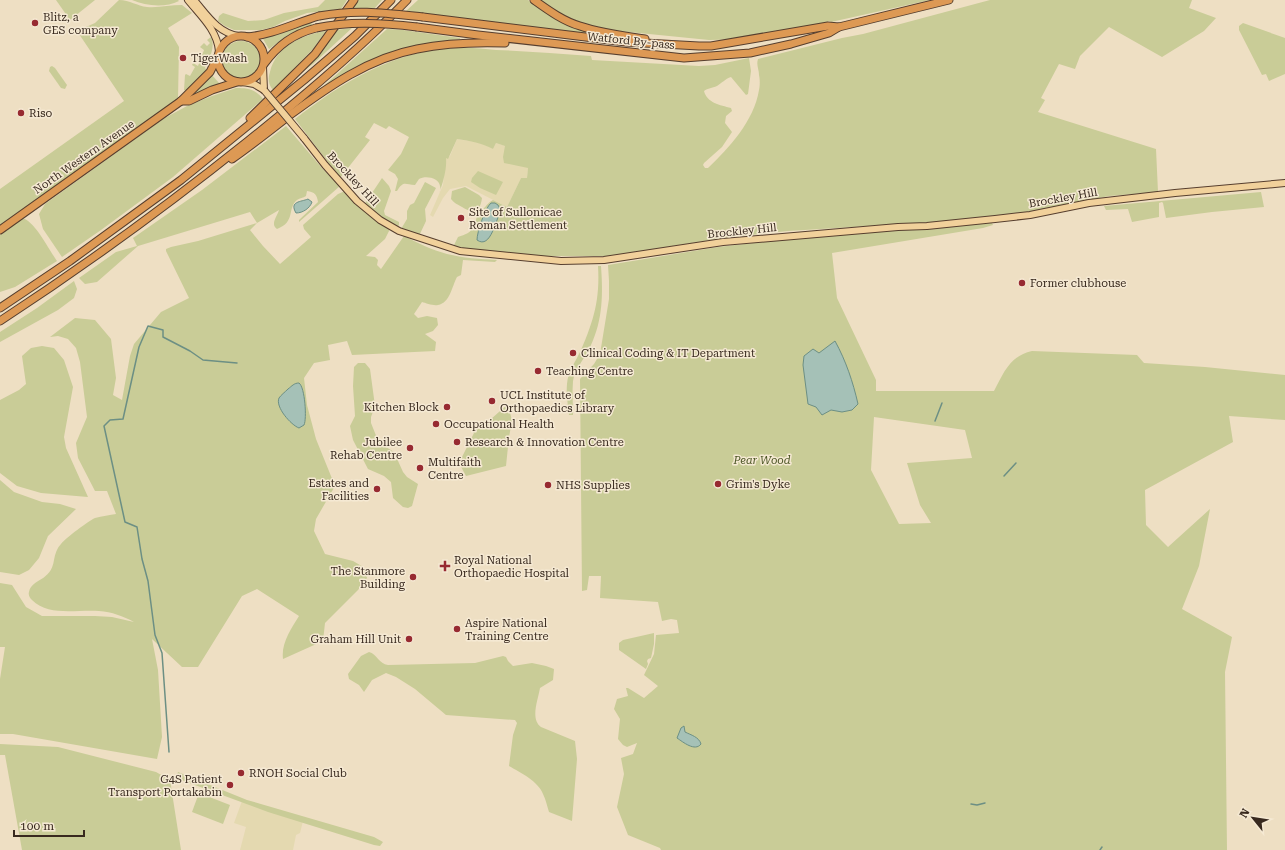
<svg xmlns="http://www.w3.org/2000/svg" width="1285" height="850" font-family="'Roboto Serif',serif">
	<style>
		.farmland { fill: #e4d9b0 }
		.green { fill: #c9cc97; fill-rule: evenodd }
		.water { fill: #a5c1b7; stroke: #6c8f84 }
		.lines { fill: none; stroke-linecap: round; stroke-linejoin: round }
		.stream { stroke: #6c8f84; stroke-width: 1.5 }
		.primary-casing { stroke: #563e2e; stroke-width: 8 }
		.highway-casing { stroke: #563e2e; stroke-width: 9 }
		.primary { stroke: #f1d19b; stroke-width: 6 }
		.highway { stroke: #dd9954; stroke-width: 7 }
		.primary-bridge-casing { stroke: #563e2e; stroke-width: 8; stroke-linecap: butt }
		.highway-bridge-casing { stroke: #563e2e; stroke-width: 9; stroke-linecap: butt }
		.primary-bridge { stroke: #f1d19b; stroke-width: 6 }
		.highway-bridge { stroke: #dd9954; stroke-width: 7 }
		.poi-dot { fill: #972a31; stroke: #f5e9d3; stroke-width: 1.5 }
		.labels { text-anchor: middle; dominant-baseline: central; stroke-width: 3; stroke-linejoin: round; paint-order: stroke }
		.poi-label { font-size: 11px; fill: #38291e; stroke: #f5e9d3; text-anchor: start }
		.street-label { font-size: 11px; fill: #38291e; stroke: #f5e9d3 }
		.park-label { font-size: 11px; font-style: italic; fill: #4b5524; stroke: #f5e9d3 }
	</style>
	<rect width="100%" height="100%" fill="#eedfc3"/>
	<!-- farmland -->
	<g class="farmland">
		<polygon points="457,139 475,142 485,144 493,149 496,143 505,146 528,168 527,178 521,178 507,207 466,186 450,189 443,198 433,217 430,215 443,185 446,158 450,156"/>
		<polygon points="242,801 303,821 300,833 296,835 293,850 240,850 246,827 234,823"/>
	</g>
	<!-- green -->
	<g class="green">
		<polygon points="56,0 95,0 70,20"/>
		<path d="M119 0C130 0 137 6 147 7 158 8 170 5 182 5L192 13 168 28 179 47 178 99 0 225V189L124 101 77 31 95 23Z"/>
		<path d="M132 0H178L179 1C165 8 146 6 132 0Z"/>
		<polygon points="325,0 347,0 341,9 307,13 285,21 273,27 261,30 234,30 225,26 218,21 219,16 223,13 248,21 264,20 284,13 318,7"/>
		<polygon points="358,0 382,0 374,9 351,8"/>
		<polygon points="418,0 528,0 544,11 586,31 586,34 406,11"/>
		<polygon points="539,0 930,0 831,22 830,21 828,21 828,24 748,39 709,40 609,30 581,24 558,13"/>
		<path d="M990 0H1192L1189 8 1216 18 1204 31 1162 57 1109 27 1080 56 1075 69 1059 64 1041 98 1045 100 1038 112 1156 149 1158 192 1109 196 1027 212 935 222 788 231 723 238 610 256H543L453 247 458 237C474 232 473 229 478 213 484 210 486 204 493 200L507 207 521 178H527L528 168 504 163 503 157 505 146 496 143 493 149C482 143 470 141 457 139L448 159 446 158C447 170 443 182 439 194 440 191 441 189 440 186 439 178 426 175 419 179L415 185C405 185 404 180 397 191H395L398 179 395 174 388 170 401 154 409 137 389 126 386 129 374 123 365 137 370 140 340 178 295 119C341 83 396 49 457 48 470 47 483 49 496 50 528 51 559 54 591 56L592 60 699 66 715 65 749 58 751 71 748 94 746 95 731 77C725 79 722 83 717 86 712 88 708 88 704 91 707 103 720 105 731 108L732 111 726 116 725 123 732 132 722 147 704 163 703 165 705 168H708C729 148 754 121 759 90 760 86 760 79 759 75 759 69 756 65 758 59L842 38 863 34Z"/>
		<polygon points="311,21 312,26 288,35 269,49 263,39 287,29"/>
		<polygon points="1243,23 1285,38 1285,74 1269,81 1266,74 1262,75 1239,30 1239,26"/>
		<polygon points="352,28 313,64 298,75 336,30"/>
		<path d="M387 29 403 30 460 38V39C431 43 402 47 375 58 354 67 335 81 316 93Z"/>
		<path d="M326 31 313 49 273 90C268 84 268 78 270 72 276 46 302 35 326 31Z"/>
		<path d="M211 37C216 47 209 59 205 68L208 71 186 91 184 90 185 75 186 74 190 76 195 67 192 65 193 63 198 66 204 50 200 47 204 43 207 46 210 43 207 40Z"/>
		<circle cx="241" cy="60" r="19"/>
		<polygon points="52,66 55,68 67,85 65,89 61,88 49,71 50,67"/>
		<polygon points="211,74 220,84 188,98"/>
		<path d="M236 88C248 88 255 89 263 99L173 177 101 230 62 257 43 229 39 214 45 204 163 119 187 106 212 96Z"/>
		<path d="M286 126 322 168 340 186 299 222V220L318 202C317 195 315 192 307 191L306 196C303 198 300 198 297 200 287 208 296 222 277 229 270 224 277 217 279 210L257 223 250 230 263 246 280 264 311 237 304 229 303 225 338 194 345 191C360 208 370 218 390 229L385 239 366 256 375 257 378 260 377 265 381 269 404 236C418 243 432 250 447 254 463 258 480 259 497 260L495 262 463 260 461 275 457 277C452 286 450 303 438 305 433 306 426 303 422 302L414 314 418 318 427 316 437 318 438 325 433 331 425 334 436 342 435 351 352 355 347 341 328 345 330 360 314 363 304 378 307 405 316 439 335 486 316 519 314 531 325 554 353 561 365 568 367 578 358 590 325 623 323 641 283 659C281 643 291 629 299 616L257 589 242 596 198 667H182L152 639 158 670 162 737 157 759 13 734H0V679L5 647H0V583L12 585 26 607 42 616H95L112 617 134 622C123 616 112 612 99 611 78 609 49 617 32 600 30 598 28 595 29 592 32 578 51 582 54 560 55 554 57 548 61 544 67 537 87 522 95 518 102 516 110 515 116 514L107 491H95L78 458 76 443 87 417 80 362 76 348 68 339 58 336 50 337 75 318 95 320 111 339 116 378 113 395 122 400 130 356 134 344 161 312 189 298 166 251V249L171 247 198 241 257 223 250 212 138 246 97 282 85 284 79 278 116 252 137 246 133 238 202 190Z"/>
		<polygon points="478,171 503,182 496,195 480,188 471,182 472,178"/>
		<polygon points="382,178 389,186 391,191 384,211 385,215 399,222 399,225 397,228 379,218 364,205"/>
		<polygon points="425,182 436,188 425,209 426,221 419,236 401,229 407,219 407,211 410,205 414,203"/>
		<path d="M465 187 479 195 482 198C480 214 472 213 462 207 457 204 454 203 451 199L452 191Z"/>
		<polygon points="1261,192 1264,207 1212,212 1166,218 1163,203 1162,202 1159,203 1159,217 1132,222 1128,209 1106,210 1104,206"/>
		<path d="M22 218C35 221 49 250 57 261L15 287 0 292V235Z"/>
		<path d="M992 223 993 225 983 228 832 253 837 298 876 380V391H994C1004 372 1010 356 1032 351L1137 355 1144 363 1205 367 1285 375V420L1229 416 1233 442 1145 490 1146 525 1168 547 1210 509 1199 566 1182 609 1232 637 1225 672 1227 850H661L660 848 628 835 617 807 624 774 621 758 633 754 637 743 627 747 623 745 618 739 620 719 614 709 617 699 628 696 626 688H628L644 698 658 686 644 675 654 654 656 635 679 633 677 620 671 619 662 621 658 602 600 598 601 576H589L587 590 582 591 580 379 594 364 600 354 609 299V281L608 265 718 247 788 239ZM874 417 965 430 972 458 907 463 920 505 931 523 899 524 871 470Z"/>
		<path d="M598 266H601C603 294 603 319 591 345 586 357 575 368 573 381 572 392 573 404 573 415H569C568 405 566 394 567 384 568 371 576 361 581 350 594 320 600 299 598 266Z"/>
		<polygon points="74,281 77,289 74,298 58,310 0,342 0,332 37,308"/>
		<polygon points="42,346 54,348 64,360 73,387 64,437 66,448 88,497 41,493 17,486 0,473 0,400 19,390 26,384 22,356 31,348"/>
		<polygon points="358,363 365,363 370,369 375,406 371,417 371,423 377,438 386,447 394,452 403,472 407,477 418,484 412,506 408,508 403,507 393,498 391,482 384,476 368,469 353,440 350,426 355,416 353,386 354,367"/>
		<polygon points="508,404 512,421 509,437 506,466 466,476 459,463 474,433 473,433 478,427 482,427"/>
		<polygon points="0,480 14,492 42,502 60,504 76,509 48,536 39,558 29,570 19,575 0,572"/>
		<polygon points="654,633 654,644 651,658 648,659 647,661 648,664 646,669 619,650 619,643 623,640"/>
		<path d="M369 652C377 654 379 664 388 665L475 663 503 656 506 657 508 661 513 666 532 663 546 666 554 669 553 680 540 688C538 700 530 719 541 727L575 741 577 759 572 821 549 812C547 806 546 800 543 794 538 781 521 773 509 766L513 735 517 723 515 720 446 715 415 689 396 677 386 673 372 680 364 692 359 685 349 679 348 674 361 656Z"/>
		<polygon points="0,744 58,747 156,772 170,780 181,850 22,850 5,755 0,755"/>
		<polygon points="178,772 247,800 374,837 383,842 380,846 374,845 268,812 176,778"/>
		<polygon points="199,793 230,805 223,824 192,812"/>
	</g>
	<!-- water -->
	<g class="water">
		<path d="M308 199 312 202C310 208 303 213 296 213 289 201 301 202 308 199Z"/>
		<path d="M491 203H495L498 205 501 211C496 218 491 250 477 240 477 232 485 208 491 203Z"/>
		<path d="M835 341C846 361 853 382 858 404L852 410 842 412 831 410 822 415 816 407 808 404 803 365 804 356 813 349 819 353Z"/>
		<path d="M299 383C305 387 307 419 304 425L299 428C291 425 275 407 279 398 281 395 285 392 288 389 292 386 294 383 299 383Z"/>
		<path d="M684 726 685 732C691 735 699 737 701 744 695 752 683 742 677 738L681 728Z"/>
	</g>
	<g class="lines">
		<!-- stream -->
		<g class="stream">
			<polyline points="935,421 942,403"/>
			<polyline points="1004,476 1016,463"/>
			<polyline points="169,752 162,653 155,635 148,581 142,559 137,527 125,522 104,426 110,420 123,419 139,347 148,326 163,330 163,337 190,351 203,360 237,363"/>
			<polyline points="971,804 977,805 985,803"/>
			<polyline points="1100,850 1102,847"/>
		</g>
		<defs>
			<g id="primary">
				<path d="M188 0C201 16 217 30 219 51"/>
				<path d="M194 0C207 15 217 32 238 36"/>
				<polyline points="263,67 264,90"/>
				<polyline points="243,82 254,84 264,90"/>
				<polyline points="304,138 325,165 357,201 380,220 399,231 460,251 561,261 604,260 723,242 898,227 927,226 995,219 1030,215 1089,203 1175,193 1285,183"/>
			</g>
			<g id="highway">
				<path d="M534 0C548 10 563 21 580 26 601 33 624 36 645 39"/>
				<polyline points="423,17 626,42 699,46 711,46 828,26 839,27 949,0"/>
				<polyline points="417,27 478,35 684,58 750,53 791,44 829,33 839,27"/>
				<circle cx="241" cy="59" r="23"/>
				<path d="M247 37C272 35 295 23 319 16"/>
				<path d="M264 64C278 45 293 34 316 28"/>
				<polyline points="181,101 189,101 212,90 237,82"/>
				<polyline points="250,118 315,54 354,0"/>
				<path d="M232 159C252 145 271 130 290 115 328 87 369 58 417 49 446 43 475 42 505 43"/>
				<polyline points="0,230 181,101 210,72 218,56"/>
				<polyline points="0,308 70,261 181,180 304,80 355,36 391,0"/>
				<path d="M0 321C86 265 168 205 248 141 303 97 358 51 407 0"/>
			</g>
		</defs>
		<!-- primary casing -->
		<use href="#primary" class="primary-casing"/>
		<!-- highway casing -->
		<use href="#highway" class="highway-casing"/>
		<!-- primary -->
		<use href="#primary" class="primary"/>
		<!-- highway -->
		<use href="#highway" class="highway"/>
		<defs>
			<polyline id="primary-bridge" points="264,90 304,138"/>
			<g id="highway-bridge">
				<path d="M319 16C357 9 385 13 423 17"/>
				<path d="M316 28C350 21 383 23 417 27"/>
			</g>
		</defs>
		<!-- primary-bridge casing -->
		<use href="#primary-bridge" class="primary-bridge-casing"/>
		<!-- highway-bridge casing -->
		<use href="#highway-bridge" class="highway-bridge-casing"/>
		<!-- primary-bridge -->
		<use href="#primary-bridge" class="primary-bridge"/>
		<!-- highway-bridge -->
		<use href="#highway-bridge" class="highway-bridge"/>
	</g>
	<!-- markers -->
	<g class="poi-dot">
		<circle cx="35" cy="23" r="4"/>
		<circle cx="183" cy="58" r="4"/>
		<circle cx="21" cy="113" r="4"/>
		<circle cx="461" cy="218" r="4"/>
		<circle cx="1022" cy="283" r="4"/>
		<circle cx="573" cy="353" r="4"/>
		<circle cx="538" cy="371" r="4"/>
		<circle cx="492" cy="401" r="4"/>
		<circle cx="447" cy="407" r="4"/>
		<circle cx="436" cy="424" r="4"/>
		<circle cx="457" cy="442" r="4"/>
		<circle cx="410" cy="448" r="4"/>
		<circle cx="420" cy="468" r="4"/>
		<circle cx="718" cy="484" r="4"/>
		<circle cx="548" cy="485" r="4"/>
		<circle cx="377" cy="489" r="4"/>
		<path d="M443 560h4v4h4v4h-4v4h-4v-4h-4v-4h4z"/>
		<circle cx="413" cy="577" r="4"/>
		<circle cx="457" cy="629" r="4"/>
		<circle cx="409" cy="639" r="4"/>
		<circle cx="241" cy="773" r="4"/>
		<circle cx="230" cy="785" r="4"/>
	</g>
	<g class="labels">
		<!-- poi labels -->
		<g class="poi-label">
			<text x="43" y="17">Blitz, a<tspan x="43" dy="13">GES company</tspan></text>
			<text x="191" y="58">TigerWash</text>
			<text x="29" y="113">Riso</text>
			<text x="469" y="212">Site of Sullonicae<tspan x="469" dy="13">Roman Settlement</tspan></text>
			<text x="1030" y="283">Former clubhouse</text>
			<text x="581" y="353">Clinical Coding &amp; IT Department</text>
			<text x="546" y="371">Teaching Centre</text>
			<text x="500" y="395">UCL Institute of<tspan x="500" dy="13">Orthopaedics Library</tspan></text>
			<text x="439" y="407" text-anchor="end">Kitchen Block</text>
			<text x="444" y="424">Occupational Health</text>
			<text x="402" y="442" text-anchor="end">Jubilee<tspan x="402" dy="13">Rehab Centre</tspan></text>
			<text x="465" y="442">Research &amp; Innovation Centre</text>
			<text x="428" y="462">Multifaith<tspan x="428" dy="13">Centre</tspan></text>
			<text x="369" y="483" text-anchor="end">Estates and<tspan x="369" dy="13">Facilities</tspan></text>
			<text x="726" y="484">Grim's Dyke</text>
			<text x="556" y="485">NHS Supplies</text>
			<text x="454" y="560">Royal National<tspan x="454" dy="13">Orthopaedic Hospital</tspan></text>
			<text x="405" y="571" text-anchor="end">The Stanmore<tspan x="405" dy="13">Building</tspan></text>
			<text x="465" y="623">Aspire National<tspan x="465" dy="13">Training Centre</tspan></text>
			<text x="401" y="639" text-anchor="end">Graham Hill Unit</text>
			<text x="249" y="773">RNOH Social Club</text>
			<text x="222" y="779" text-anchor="end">G4S Patient<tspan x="222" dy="13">Transport Portakabin</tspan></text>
		</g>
		<!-- street labels -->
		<g class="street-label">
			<text transform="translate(631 41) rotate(6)">Watford By-pass</text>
			<text transform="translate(84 157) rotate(-35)">North Western Avenue</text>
			<text transform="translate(353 179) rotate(47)">Brockley Hill</text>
			<text transform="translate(1063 198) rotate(-10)">Brockley Hill</text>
			<text transform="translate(742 231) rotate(-6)">Brockley Hill</text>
		</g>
		<!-- park labels -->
		<g class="park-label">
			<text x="762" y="460">Pear Wood</text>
		</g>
	</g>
	<!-- north arrow -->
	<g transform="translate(1253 818) rotate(300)" stroke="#f5e9d3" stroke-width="3" paint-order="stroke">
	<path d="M0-3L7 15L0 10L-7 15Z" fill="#38291e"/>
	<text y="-6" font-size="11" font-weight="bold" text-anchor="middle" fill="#38291e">N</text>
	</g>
	<!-- scale -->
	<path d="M14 830v6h70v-6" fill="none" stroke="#38291e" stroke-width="2"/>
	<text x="20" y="830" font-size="12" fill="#38291e" stroke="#f5e9d3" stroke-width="3" paint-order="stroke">100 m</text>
</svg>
